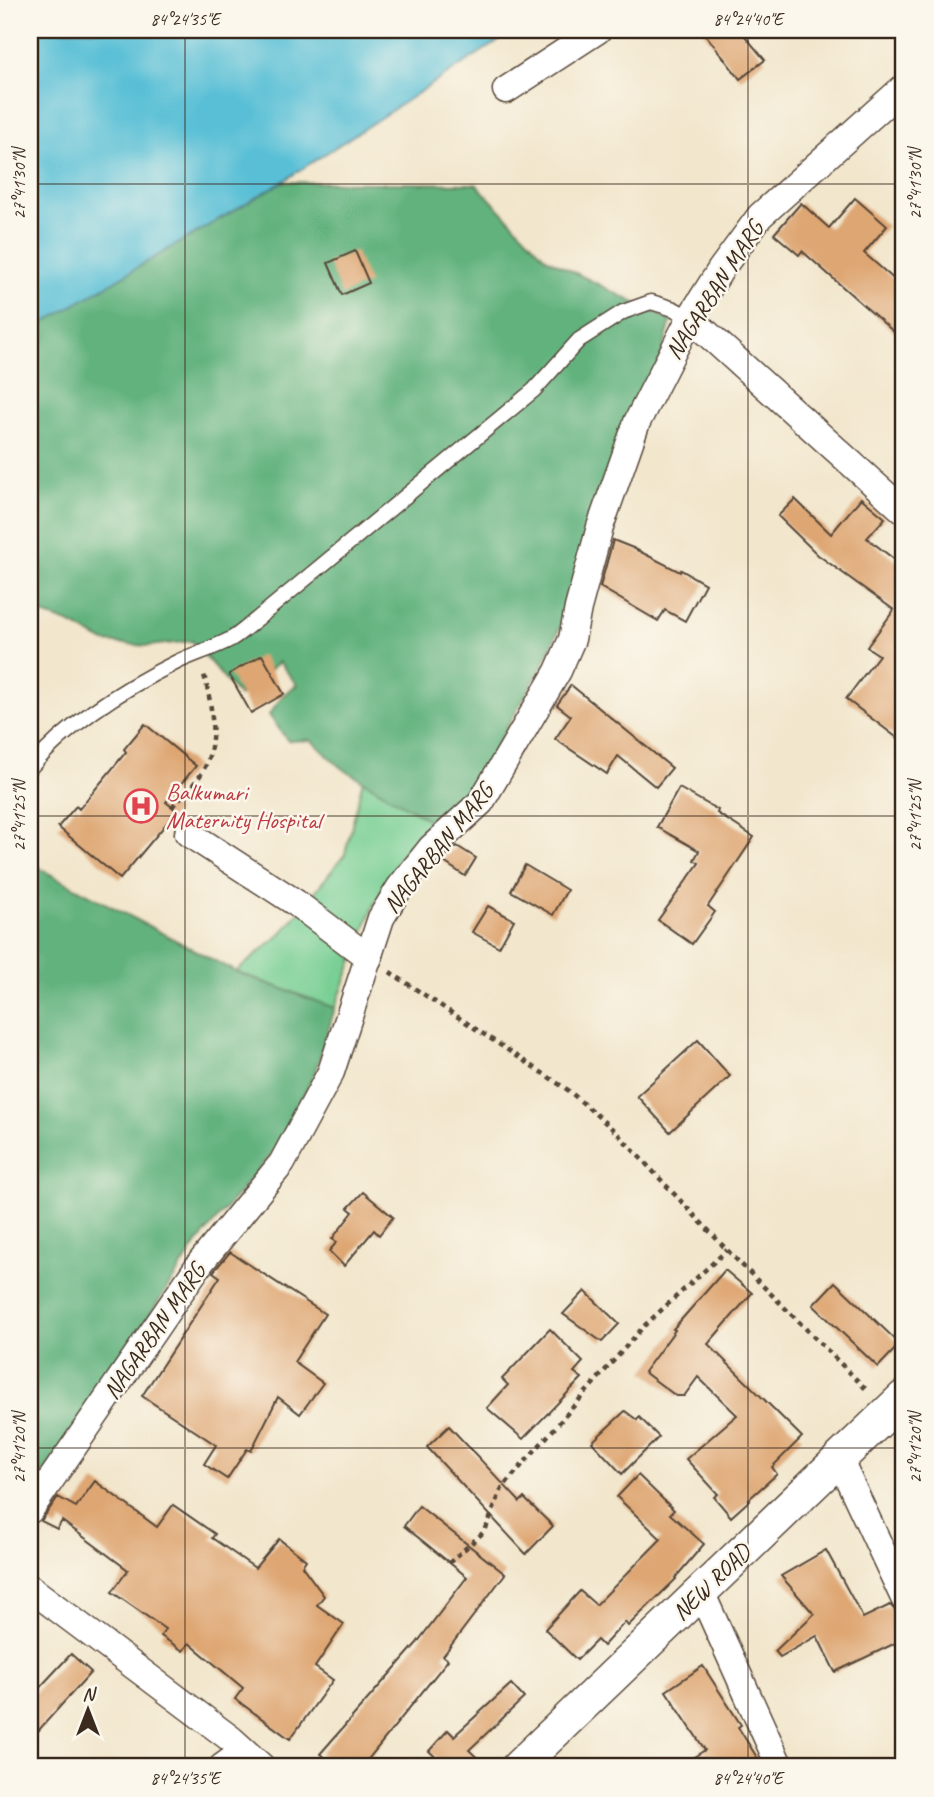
<svg xmlns="http://www.w3.org/2000/svg" width="934" height="1797" font-family="Caveat,sans-serif">
	<style>
		.green { fill: #79cf94; stroke: #5a7c59; stroke-width: 2 }
		.forest { fill: #62b27e; stroke: #4e6e4e; stroke-width: 2 }
		.water { fill: #58bfd6; stroke: #4a747a; stroke-width: 2 }
		.building { fill: #dea672 }
		.lines { fill: none; stroke-linecap: round; stroke-linejoin: round }
		.service-casing { stroke: #564638; stroke-width: 17 }
		.minor-casing { stroke: #564638; stroke-width: 29 }
		.tertiary-casing { stroke: #564638; stroke-width: 36 }
		.path { stroke: #564638; stroke-width: 4.5; stroke-dasharray: 5 5; stroke-linecap: butt }
		.service { stroke: #fff; stroke-width: 14 }
		.minor { stroke: #fff; stroke-width: 26 }
		.tertiary { stroke: #fff; stroke-width: 33 }
		.ticks { fill: none; stroke: #3b2a1e; stroke-width: 2; stroke-opacity: 0.45 }
		.labels { text-anchor: middle; dominant-baseline: central; stroke-width: 5; stroke-linejoin: round; paint-order: stroke }
		.street-label { font-size: 24px; fill: #3b2a1e; stroke: #fbf7ec }
		.health-label { font-size: 24px; fill: #be3a42; stroke: #fbf7ec; text-anchor: start }
		.neatline { fill: none; stroke: #3b2a1e; stroke-width: 2.5 }
		.ticks-label { font-size: 18px; text-anchor: middle; fill: #3b2a1e }
	</style>
	<rect width="100%" height="100%" fill="#fbf7ec"/>
	<filter id="ink" filterUnits="userSpaceOnUse"><feTurbulence type="fractalNoise" baseFrequency=".0143" numOctaves="2"/><feDisplacementMap in="SourceGraphic" scale="14" xChannelSelector="R" yChannelSelector="G"/><feConvolveMatrix kernelMatrix="1 2 1 2 8 2 1 2 1" color-interpolation-filters="sRGB"/></filter>
	<filter id="wash" filterUnits="userSpaceOnUse"><feTurbulence type="fractalNoise" baseFrequency=".00686" numOctaves="4" result="noise"/><feDisplacementMap in="SourceGraphic" scale="28" xChannelSelector="R" yChannelSelector="G"/><feGaussianBlur stdDeviation="1.57" result="paint"/><feColorMatrix in="noise" values="0 0 0 0 0 0 0 0 0 0 0 0 0 0 0 0 0 1.4 0 .05"/><feComposite in="paint" operator="in"/></filter>
	<g filter="url(#wash)">
		<rect width="100%" height="100%" fill="#f2e6cc"/>
		<!-- green -->
		<polygon class="green" points="363,780 434,823 401,855 373,907 335,1008 236,972 282,933 345,854"/>
		<!-- forest -->
		<g class="forest">
			<polygon points="282,182 476,184 546,258 671,321 662,354 563,620 543,665 470,791 434,823 340,767 311,740 288,741 269,715 284,694 297,685 279,662 239,696 192,641 148,646 105,642 71,624 43,614 30,631 30,331"/>
			<polygon points="30,856 42,870 236,972 335,1008 314,1075 274,1151 197,1243 122,1357 30,1493"/>
		</g>
		<!-- water -->
		<polygon class="water" points="30,30 515,30 282,182 30,331"/>
		<g id="blocks">
			<!-- building -->
			<g class="building">
				<polygon points="702,30 740,30 765,60 740,79"/>
				<polygon points="855,198 887,226 864,253 904,288 904,341 802,251 799,255 774,234 801,203 829,228"/>
				<polygon points="355,251 369,283 342,295 328,263"/>
				<polygon points="861,498 885,518 867,538 904,567 904,743 846,699 879,655 867,647 894,610 818,555 778,516 795,499 831,534"/>
				<polygon points="613,540 633,548 680,572 681,570 705,584 685,621 665,610 658,621 600,587"/>
				<polygon points="262,655 284,694 251,713 229,674"/>
				<polygon points="571,685 672,768 656,787 618,756 607,774 555,739 571,716 557,705"/>
				<polygon points="145,724 196,766 166,802 177,811 120,879 58,827 76,806 79,809 126,752 124,749"/>
				<polygon points="679,788 718,810 717,813 754,837 708,906 715,912 692,944 658,920 699,863 694,860 699,851 657,827"/>
				<polygon points="457,846 476,858 465,876 441,860"/>
				<polygon points="525,865 567,890 553,915 511,891"/>
				<polygon points="488,906 514,920 499,947 472,932"/>
				<polygon points="698,1040 730,1076 670,1132 637,1096"/>
				<polygon points="363,1192 393,1217 379,1235 374,1230 344,1266 329,1251 337,1242 332,1239 353,1212 348,1208"/>
				<polygon points="230,1252 325,1314 294,1362 323,1383 300,1414 278,1397 251,1451 247,1449 227,1479 204,1464 216,1445 142,1396 220,1277 213,1272"/>
				<polygon points="725,1270 752,1293 708,1344 802,1437 772,1467 777,1474 749,1499 750,1500 731,1517 714,1497 718,1494 686,1459 737,1415 698,1377 684,1396 676,1396 644,1372 675,1330 673,1329"/>
				<polygon points="835,1282 900,1344 878,1367 813,1305"/>
				<polygon points="585,1291 619,1324 602,1342 563,1314"/>
				<polygon points="550,1329 583,1362 574,1372 582,1378 523,1439 487,1408 508,1385 502,1379"/>
				<polygon points="625,1411 637,1420 639,1417 659,1437 622,1474 592,1442"/>
				<polygon points="449,1426 520,1502 524,1498 553,1526 526,1554 427,1447"/>
				<polygon points="638,1475 674,1510 670,1514 704,1544 675,1578 676,1579 628,1626 625,1622 603,1646 597,1640 577,1660 545,1629 580,1591 596,1605 661,1539 617,1497"/>
				<polygon points="95,1481 157,1527 173,1505 215,1534 212,1538 255,1568 279,1539 306,1560 302,1566 324,1596 317,1605 344,1624 315,1667 333,1680 290,1739 235,1699 243,1688 189,1643 183,1651 161,1636 165,1629 112,1592 128,1570 62,1521 57,1529 41,1521 58,1497 76,1507"/>
				<polygon points="419,1506 505,1574 443,1656 448,1660 362,1767 336,1767 320,1754 416,1644 467,1577 404,1526"/>
				<polygon points="826,1550 863,1618 890,1605 896,1611 904,1614 904,1639 835,1672 817,1636 780,1657 775,1651 814,1614 781,1576"/>
				<polygon points="71,1654 91,1672 30,1740 30,1698"/>
				<polygon points="703,1666 741,1725 738,1727 763,1767 678,1767 705,1750 666,1691"/>
				<polygon points="511,1684 524,1698 469,1750 487,1767 446,1767 429,1751 448,1730 454,1736"/>
			</g>
		</g>
	</g>
	<g filter="url(#ink)">
		<use href="#blocks" fill-opacity="0" stroke="#564638" stroke-width="2"/>
		<g class="lines">
			<defs>
				<path id="service" d="M30 768C70 722 122 689 177 662 194 654 214 648 231 639 240 634 248 626 257 619L534 390 579 340 623 312 651 302 674 309 690 318"/>
				<g id="minor">
					<polyline points="506,90 598,30"/>
					<polyline points="690,318 904,511"/>
					<polyline points="188,833 296,903 369,958"/>
					<polyline points="839,1459 904,1598"/>
					<polyline points="30,1510 201,1262 282,1163 331,1072 381,918 400,887 431,848 481,802 558,671 572,639 578,608 600,527 637,422 690,318 721,269 760,216 904,87"/>
					<polyline points="30,1588 231,1739 262,1767"/>
					<polyline points="701,1592 780,1767"/>
					<polyline points="222,1767 244,1751"/>
				</g>
				<polyline id="tertiary" points="518,1767 904,1397"/>
			</defs>
			<!-- service casing -->
			<use href="#service" class="service-casing"/>
			<!-- minor casing -->
			<use href="#minor" class="minor-casing"/>
			<!-- tertiary casing -->
			<use href="#tertiary" class="tertiary-casing"/>
			<!-- path -->
			<g class="path">
				<path d="M172 807C182 795 197 783 204 769 219 739 211 701 203 671"/>
				<polyline points="390,972 568,1090 616,1132 727,1250 868,1391"/>
				<polyline points="449,1563 485,1531 502,1488 644,1326 727,1250"/>
			</g>
			<!-- service -->
			<use href="#service" class="service"/>
			<!-- minor -->
			<use href="#minor" class="minor"/>
			<!-- tertiary -->
			<use href="#tertiary" class="tertiary"/>
		</g>
	</g>
	<!-- ticks -->
	<path class="ticks" d="M185 30V1767M748 30V1767M30 184H904M30 816H904M30 1448H904"/>
	<!-- icons -->
	<defs>
		<symbol id="hospital-ring" viewBox="-11 -11 22 22"><circle r="9.5" fill="#fbf7ec" stroke="#e0444e" stroke-width="1.5"/><path d="M-5-5h3v3.5h4V-5h3V5h-3V1.5h-4V5h-3Z" fill="#e0444e"/></symbol>
	</defs>
	<g fill-rule="evenodd">
		<use href="#hospital-ring" x="122" y="787" width="38" height="38"/>
	</g>
	<g class="labels">
		<!-- street labels -->
		<g class="street-label">
			<text transform="translate(714 290) rotate(-57)">NAGARBAN MARG</text>
			<text transform="translate(438 848) rotate(-51)">NAGARBAN MARG</text>
			<text transform="translate(154 1331) rotate(-55)">NAGARBAN MARG</text>
			<text transform="translate(711 1582) rotate(-44)">NEW ROAD</text>
		</g>
		<!-- health labels -->
		<g class="health-label">
			<text x="166" y="792">Balkumari<tspan x="166" dy="28">Maternity Hospital</tspan></text>
		</g>
	</g>
	<!-- margin -->
	<rect width="934" height="1797" fill="none" stroke="#fbf7ec" stroke-width="77"/>
	<!-- north arrow -->
	<g transform="translate(88 1710)" stroke="#fbf7ec" stroke-width="5" paint-order="stroke">
	<path d="M0-5L12 26L0 18L-12 26Z" fill="#3b2a1e"/>
	<text y="-10" font-size="19" font-weight="bold" text-anchor="middle" fill="#3b2a1e">N</text>
	</g>
	<rect x="38" y="38" width="857" height="1720" class="neatline"/>
	<g class="ticks-label">
		<text x="185" y="25">84°24'35"E</text>
		<text x="748" y="25">84°24'40"E</text>
		<text transform="translate(19 184) rotate(-90)" y="6">27°41'30"N</text>
		<text transform="translate(915 184) rotate(-90)" y="6">27°41'30"N</text>
		<text transform="translate(19 816) rotate(-90)" y="6">27°41'25"N</text>
		<text transform="translate(915 816) rotate(-90)" y="6">27°41'25"N</text>
		<text transform="translate(19 1448) rotate(-90)" y="6">27°41'20"N</text>
		<text transform="translate(915 1448) rotate(-90)" y="6">27°41'20"N</text>
		<text x="185" y="1784">84°24'35"E</text>
		<text x="748" y="1784">84°24'40"E</text>
	</g>
</svg>
